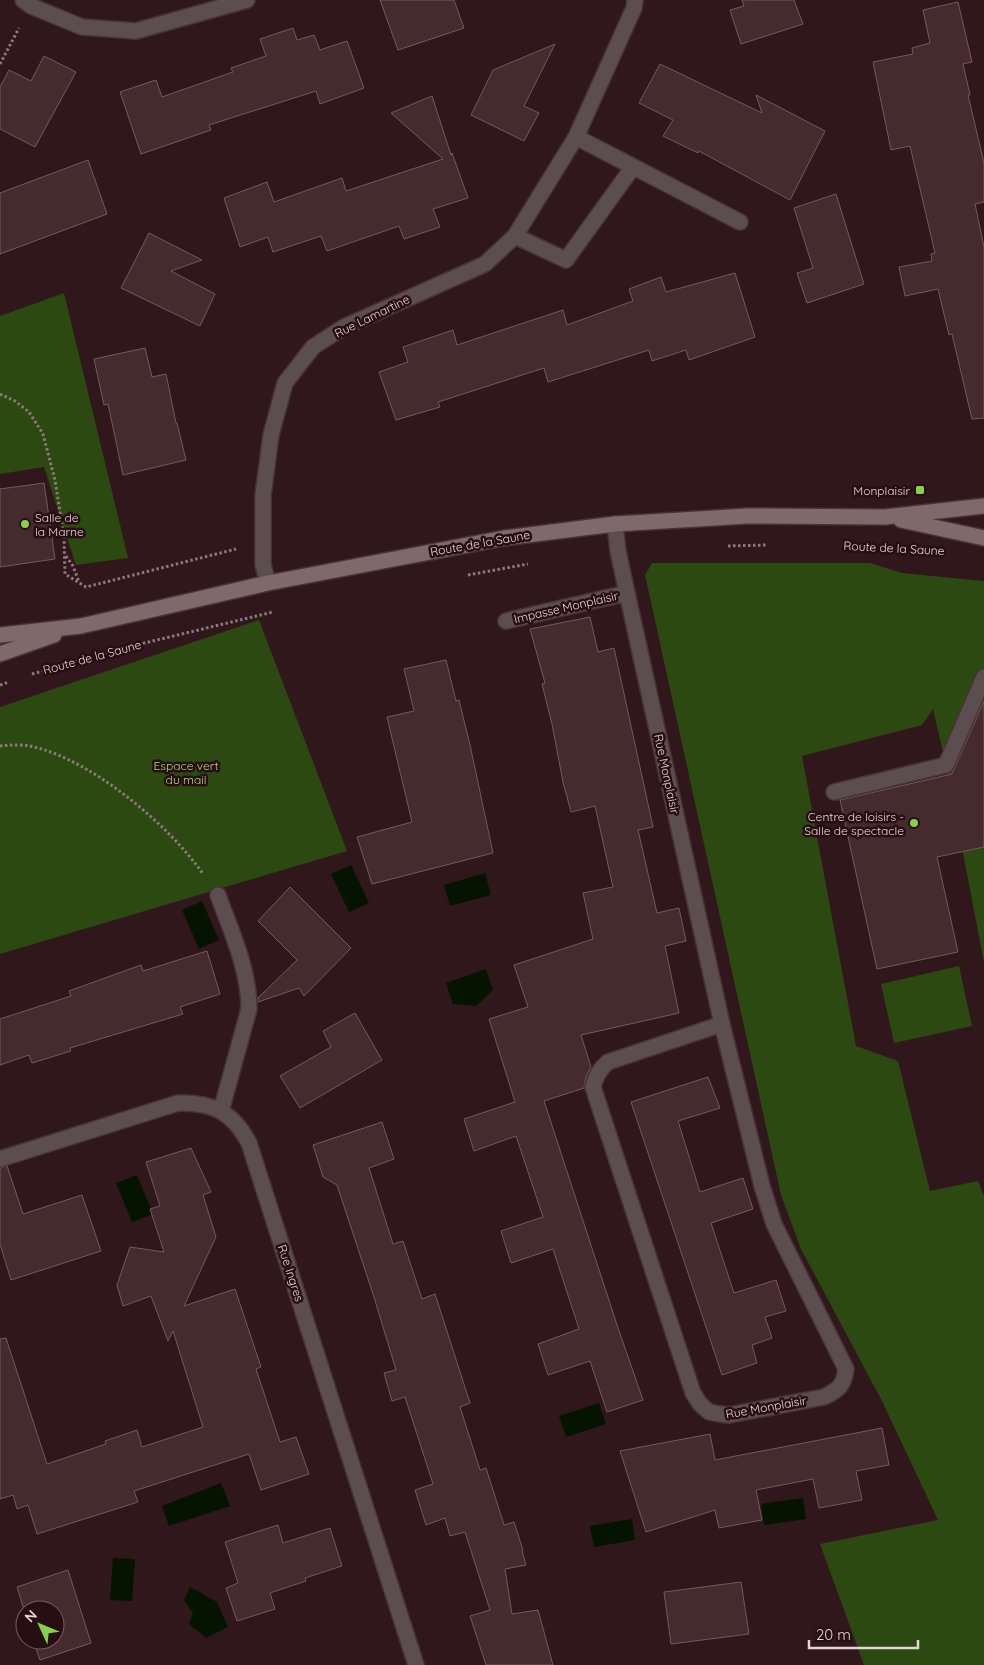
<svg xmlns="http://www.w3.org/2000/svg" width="984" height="1665" font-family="Quicksand,sans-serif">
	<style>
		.green { fill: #2b4910 }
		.water { fill: #041400 }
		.building { fill: #462b2e; stroke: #76585b }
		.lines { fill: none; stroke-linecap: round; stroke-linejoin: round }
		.lane-casing { stroke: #4a3235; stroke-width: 18 }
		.street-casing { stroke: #4a3235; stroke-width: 18 }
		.secondary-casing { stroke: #4a3235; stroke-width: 18 }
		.path { stroke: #8e787b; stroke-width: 3; stroke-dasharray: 2.5 2.5; stroke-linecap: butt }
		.lane { stroke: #5c4e50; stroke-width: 15 }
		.street { stroke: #5c4e50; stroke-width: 15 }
		.secondary { stroke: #7e696b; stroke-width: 15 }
		.poi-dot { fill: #88cf4a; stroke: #260e12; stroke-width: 2 }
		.labels { text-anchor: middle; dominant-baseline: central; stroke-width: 5; stroke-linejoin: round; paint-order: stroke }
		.street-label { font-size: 12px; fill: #e7d5d6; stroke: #260e12 }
		.poi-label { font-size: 12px; fill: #e7d5d6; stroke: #260e12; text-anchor: end }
		.park-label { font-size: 12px; fill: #a9dc83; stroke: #260e12 }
	</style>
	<rect width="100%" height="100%" fill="#30171b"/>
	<!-- green -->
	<g class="green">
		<polygon points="64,293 128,558 76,565 44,467 0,474 0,316"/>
		<polygon points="652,563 870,563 902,573 984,581 984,963 947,769 933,709 922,725 802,756 856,1046 898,1061 930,1191 978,1181 984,1196 984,1665 864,1665 820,1544 938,1520 882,1401 801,1249 781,1195 645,575"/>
		<polygon points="259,620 347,851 0,954 0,707"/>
		<polygon points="959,966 972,1026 894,1043 881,984"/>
	</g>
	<!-- water -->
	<g class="water">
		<polygon points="351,865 369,903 349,912 331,874"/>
		<polygon points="485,873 491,895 450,906 444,885"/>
		<polygon points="202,901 219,940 199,949 182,910"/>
		<polygon points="486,969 493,990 476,1006 453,1004 446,983"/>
		<polygon points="137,1175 153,1214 132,1222 116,1183"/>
		<polygon points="599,1403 606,1424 566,1437 559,1416"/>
		<polygon points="221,1483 230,1506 169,1526 162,1506"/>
		<polygon points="803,1498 806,1519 764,1525 761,1504"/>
		<polygon points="632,1519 635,1540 594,1547 590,1526"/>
		<polygon points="113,1558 135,1559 132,1601 110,1600"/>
		<polygon points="190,1587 217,1602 228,1627 206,1638 189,1624 193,1613 184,1600"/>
	</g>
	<!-- building -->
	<g class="building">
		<polygon points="380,0 454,0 464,28 398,50"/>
		<polygon points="742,0 794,0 803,24 741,44 730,10 744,6"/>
		<polygon points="958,2 972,62 963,64 970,95 968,95 984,163 984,202 975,204 984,247 984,418 972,419 952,334 949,335 938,289 905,296 899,267 932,261 931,254 935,253 910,146 891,150 873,62 913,54 912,48 930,43 923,10"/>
		<polygon points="293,28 297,40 314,35 320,50 347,41 364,88 320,104 316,91 209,125 211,130 141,154 120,92 156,80 162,97 233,72 231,68 266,56 260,39"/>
		<polygon points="555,44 524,106 539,113 524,141 471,115 493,70"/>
		<polygon points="44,56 76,72 35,147 0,129 0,87 9,70 31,81"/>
		<polygon points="660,64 762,113 756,95 825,131 790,200 699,151 698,153 663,136 673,120 639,103"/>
		<polygon points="432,96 451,155 452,153 468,198 433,209 440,227 404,239 399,226 327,251 321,236 273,252 268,237 240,247 224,198 267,182 274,202 342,178 346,191 443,159 391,113"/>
		<polygon points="88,160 107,214 0,254 0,193"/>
		<polygon points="836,194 864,284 807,303 797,273 813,268 794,208"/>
		<polygon points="149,233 202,260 171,271 215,294 200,326 121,288"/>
		<polygon points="735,273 755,337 689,360 686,350 652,361 649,350 548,382 544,368 438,402 440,407 396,420 379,372 408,362 403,347 453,330 457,345 563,310 567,325 633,301 629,289 661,277 666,292"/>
		<polygon points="145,348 152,377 166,374 176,423 177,423 186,460 123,475 108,404 104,405 94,359"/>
		<polygon points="44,483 55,559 0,567 0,489"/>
		<polygon points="590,617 598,652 614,648 653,827 638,830 657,913 679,908 686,941 665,946 679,1013 581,1035 591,1067 586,1076 584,1088 544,1101 617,1325 643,1400 607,1412 590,1361 548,1375 538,1344 579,1329 553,1249 511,1263 501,1231 543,1217 516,1136 474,1151 464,1119 515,1102 489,1019 528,1007 514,965 593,939 583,893 613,887 595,806 571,812 563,782 552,724 542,684 545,683 530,629"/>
		<polygon points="446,660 456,701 459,700 470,745 493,853 372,884 357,837 412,822 387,717 414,711 404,669"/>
		<polygon points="984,701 984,847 937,857 958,952 877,969 840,800 952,774"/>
		<polygon points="290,887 351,948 304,996 299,988 258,1002 258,998 297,960 258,921"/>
		<polygon points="207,951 220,994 180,1007 183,1014 70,1048 71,1051 32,1063 29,1055 0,1065 0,1019 71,996 69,991 141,965 143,971"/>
		<polygon points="355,1013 382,1060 300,1108 280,1076 331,1047 323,1031"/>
		<polygon points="708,1077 720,1108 678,1121 700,1192 743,1178 753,1209 711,1223 734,1293 776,1280 786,1311 765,1317 772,1338 752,1345 757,1363 722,1375 631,1102"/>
		<polygon points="382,1122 394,1159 369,1168 393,1244 403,1241 422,1299 435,1294 470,1403 460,1407 480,1470 486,1468 504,1525 514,1522 523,1550 522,1551 526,1565 505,1569 512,1614 538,1610 553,1665 486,1665 470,1616 490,1610 465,1532 450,1536 445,1518 426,1525 415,1490 433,1484 405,1397 392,1401 384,1373 396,1370 373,1294 337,1185 323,1177 313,1145"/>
		<polygon points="191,1148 211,1192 203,1195 216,1237 184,1306 235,1289 261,1367 256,1369 280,1442 296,1437 309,1474 261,1490 249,1454 134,1491 138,1502 37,1534 28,1505 17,1509 13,1495 0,1499 0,1339 6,1338 47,1464 106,1444 105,1441 137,1430 142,1447 203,1427 173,1331 168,1341 151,1296 123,1306 117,1285 130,1247 164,1252 150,1209 160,1206 146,1162"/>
		<polygon points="7,1166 23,1214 82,1195 101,1251 11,1280 0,1244 0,1168"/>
		<polygon points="882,1428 889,1465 856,1471 862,1500 819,1508 813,1479 756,1490 762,1520 719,1528 715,1510 646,1532 620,1451 710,1434 715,1460"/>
		<polygon points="278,1525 283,1543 330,1528 342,1566 305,1578 306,1581 270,1593 275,1609 237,1621 226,1588 238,1583 225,1542"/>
		<polygon points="68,1570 91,1643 40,1660 33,1640 55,1640 55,1610 25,1610 25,1613 17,1587"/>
		<polygon points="741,1582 749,1634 671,1644 664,1592"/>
	</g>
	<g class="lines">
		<defs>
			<g id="lane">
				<polyline points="834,792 946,765 984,677"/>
				<path d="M218 895C231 931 249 969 249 1009L221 1111"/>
			</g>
			<g id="street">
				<polyline points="23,0 31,6 82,27 136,31 247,0"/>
				<polyline points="576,137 740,222"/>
				<polyline points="515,236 566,260 633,167"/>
				<path d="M615 524 618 551 627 593 722 1024 762 1186 774 1224 846 1369C844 1386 838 1390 824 1397L729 1415 720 1414 709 1412 700 1404 693 1393 593 1087C595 1076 600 1069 608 1062L722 1024"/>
				<polyline points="268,583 263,565 263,495 271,435 285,383 313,347 344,327 485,264 515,236 576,137 634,8 635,0"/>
				<polyline points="506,621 627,593"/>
				<path d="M0 1159 178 1103C212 1102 233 1112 249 1143L416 1665"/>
			</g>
			<g id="secondary">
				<polyline points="901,520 984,538"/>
				<polyline points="0,635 81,626 268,583 504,538 615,524 747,516 885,517 984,506"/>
				<polyline points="0,654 54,635"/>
			</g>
		</defs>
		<!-- lane casing -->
		<use href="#lane" class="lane-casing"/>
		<!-- street casing -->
		<use href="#street" class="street-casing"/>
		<!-- secondary casing -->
		<use href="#secondary" class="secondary-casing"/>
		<!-- path -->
		<g class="path">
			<polyline points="0,64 19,28"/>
			<polyline points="0,394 15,401 29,412 43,434 55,480 64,537 65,574 86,587 236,549"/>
			<polyline points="728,546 767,545"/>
			<polyline points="66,556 73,566 79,582"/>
			<polyline points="468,575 528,564"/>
			<polyline points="32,674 128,647 273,612"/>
			<polyline points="0,685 9,682"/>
			<path d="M0 746C11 745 24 744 34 747 93 761 169 825 203 874"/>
		</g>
		<!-- lane -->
		<use href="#lane" class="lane"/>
		<!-- street -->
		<use href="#street" class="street"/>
		<!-- secondary -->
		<use href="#secondary" class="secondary"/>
	</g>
	<!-- markers -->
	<g class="poi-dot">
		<rect x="915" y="485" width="10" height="10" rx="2.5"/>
		<circle cx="25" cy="524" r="5"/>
		<circle cx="914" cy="823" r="5"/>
	</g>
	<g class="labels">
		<!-- street labels -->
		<g class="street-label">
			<text transform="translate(372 316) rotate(-26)">Rue Lamartine</text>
			<text transform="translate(480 543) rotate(-10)">Route de la Saune</text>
			<text transform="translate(894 548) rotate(3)">Route de la Saune</text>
			<text transform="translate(566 607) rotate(-13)">Impasse Monplaisir</text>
			<text transform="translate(92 657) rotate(-15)">Route de la Saune</text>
			<text transform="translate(667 774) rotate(78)">Rue Monplaisir</text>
			<text transform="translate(291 1273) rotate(72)">Rue Ingres</text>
			<text transform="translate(766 1407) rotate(-10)">Rue Monplaisir</text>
		</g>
		<!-- poi labels -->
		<g class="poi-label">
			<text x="910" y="490">Monplaisir</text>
			<text x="35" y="517" text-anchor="start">Salle de<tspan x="35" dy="14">la Marne</tspan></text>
			<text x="904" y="816">Centre de loisirs -<tspan x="904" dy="14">Salle de spectacle</tspan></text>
		</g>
		<!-- park labels -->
		<g class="park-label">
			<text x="186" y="765">Espace vert<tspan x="186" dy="14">du mail</tspan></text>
		</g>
	</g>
	<!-- north arrow -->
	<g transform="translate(40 1625) rotate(314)"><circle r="24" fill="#260e12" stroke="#735e60"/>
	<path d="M0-4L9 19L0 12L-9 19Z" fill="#88cf4a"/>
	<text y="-8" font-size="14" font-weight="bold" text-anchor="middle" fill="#e7d5d6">N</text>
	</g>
	<!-- scale -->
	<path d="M809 1640v8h109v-8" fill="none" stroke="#e7d5d6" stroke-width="2.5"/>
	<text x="816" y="1640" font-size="15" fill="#e7d5d6" stroke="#260e12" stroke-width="4" paint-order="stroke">20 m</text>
</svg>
